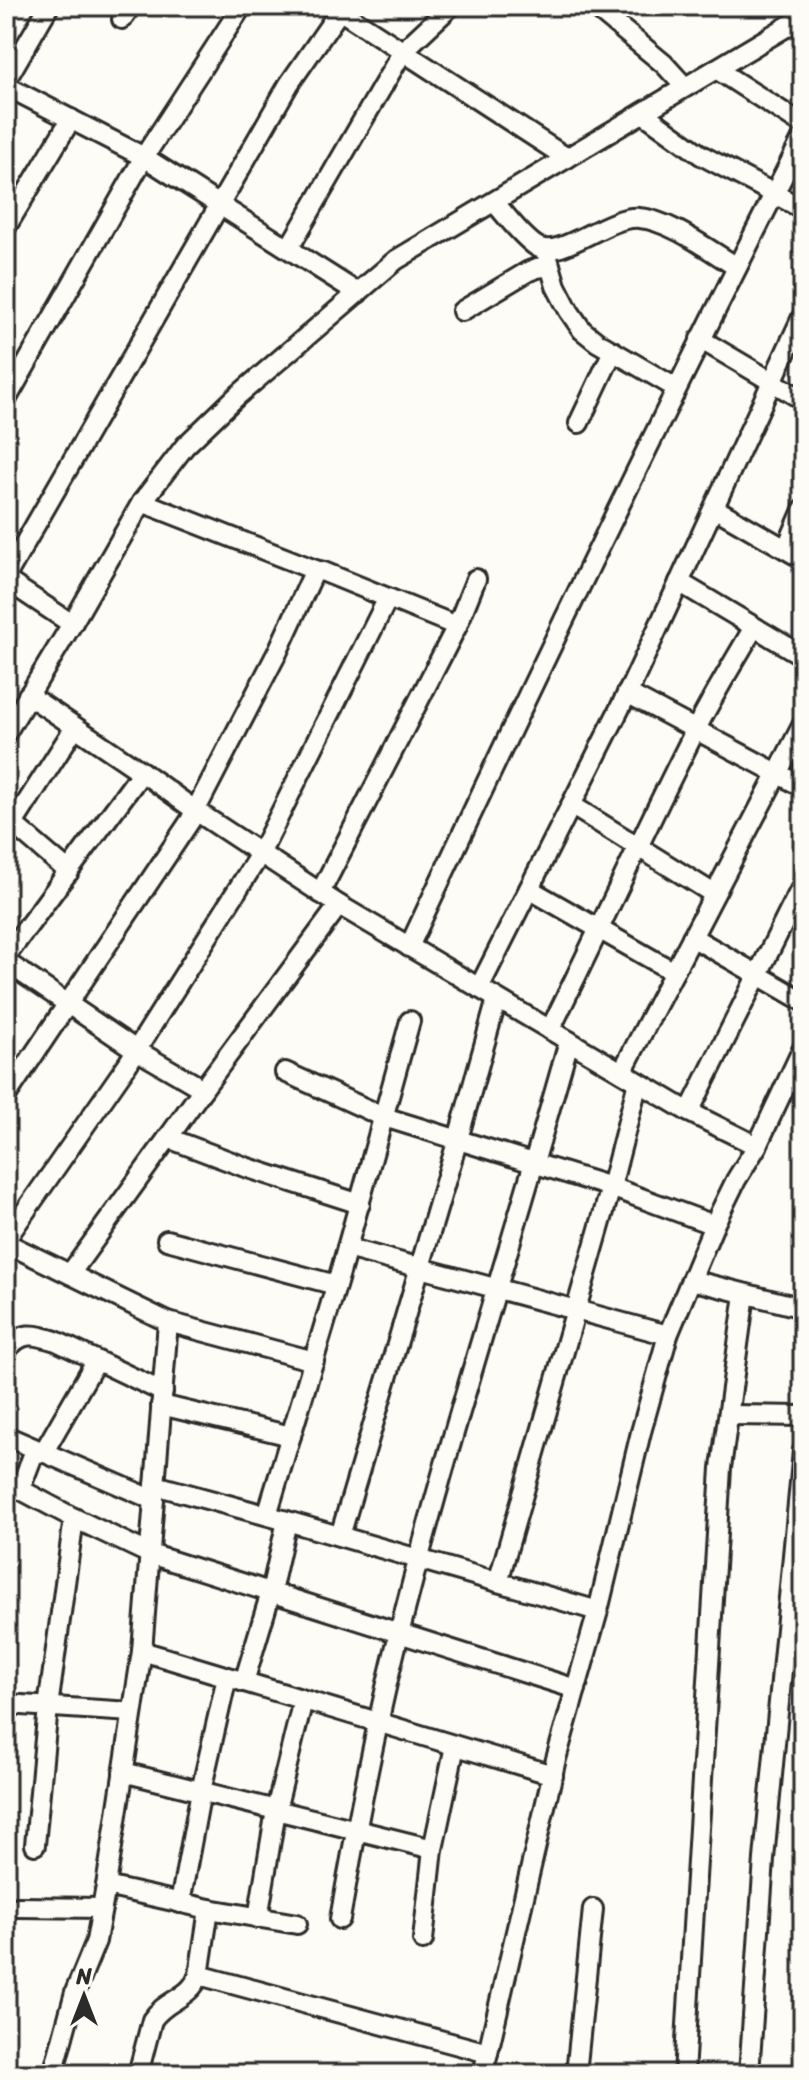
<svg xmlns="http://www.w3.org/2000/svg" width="809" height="2080" font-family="Sriracha,sans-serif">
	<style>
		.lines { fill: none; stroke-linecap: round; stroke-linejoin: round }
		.minor-casing { stroke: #2b2b2b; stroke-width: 24 }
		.minor { stroke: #fdfcf7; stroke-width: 18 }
	</style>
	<rect width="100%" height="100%" fill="#fdfcf7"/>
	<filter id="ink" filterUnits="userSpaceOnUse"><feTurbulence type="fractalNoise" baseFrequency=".0125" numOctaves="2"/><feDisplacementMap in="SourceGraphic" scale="16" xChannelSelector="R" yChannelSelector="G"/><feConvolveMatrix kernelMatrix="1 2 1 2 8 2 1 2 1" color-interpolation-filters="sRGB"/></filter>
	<g filter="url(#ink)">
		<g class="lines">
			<defs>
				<g id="minor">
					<polyline points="333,6 567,158"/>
					<polyline points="594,6 664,64 685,87"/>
					<polyline points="122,19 131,6"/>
					<polyline points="716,69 803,125"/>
					<polyline points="6,80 49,6"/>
					<polyline points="6,86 144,157 358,293"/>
					<polyline points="643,113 701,155 803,209"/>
					<path d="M494 202C507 216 520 235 536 246 559 262 607 215 639 218 670 220 710 251 737 267"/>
					<polyline points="6,227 71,119"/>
					<polyline points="289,248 403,51 451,6"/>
					<polyline points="546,251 556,286 569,311 582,330 597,342 676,388"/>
					<polyline points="462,311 527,272 537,268 550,266"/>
					<polyline points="700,339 803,400"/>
					<polyline points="6,400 144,157 242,6"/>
					<polyline points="579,423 613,351"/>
					<polyline points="142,502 315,570 324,572 457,626"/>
					<polyline points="714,508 803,559"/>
					<polyline points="786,549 803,510"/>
					<polyline points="6,576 289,84 343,6"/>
					<polyline points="6,580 72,624"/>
					<polyline points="679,582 803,656"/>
					<polyline points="627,693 803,787"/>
					<polyline points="28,695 142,772 196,811 339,905 689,1112 757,1146"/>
					<polyline points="6,733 72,624 142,502 185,446 236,397 396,260 803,17"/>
					<polyline points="571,805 714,894"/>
					<polyline points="6,818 69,872"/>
					<polyline points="6,835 75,727"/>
					<polyline points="529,889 674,972"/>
					<polyline points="320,893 457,626 476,579"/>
					<polyline points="692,937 803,1001"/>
					<path d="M409 947C536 675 667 404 803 137"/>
					<polyline points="6,956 142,772"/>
					<polyline points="6,962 136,1050 203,1089"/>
					<polyline points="479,988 632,684 803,315"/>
					<path d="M550 1030C599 931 644 831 694 733 712 697 734 662 754 627"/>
					<polyline points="285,1072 384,1117 611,1187 714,1225"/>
					<polyline points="622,1072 803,724"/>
					<polyline points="6,1096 190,821 277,653 315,570"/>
					<polyline points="689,1112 803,884"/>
					<polyline points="168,1138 245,1167 360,1204"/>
					<polyline points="6,1239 127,1065 260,854 388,598"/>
					<polyline points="167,1240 336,1285"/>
					<polyline points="6,1243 168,1322 314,1361"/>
					<polyline points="347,1248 668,1335"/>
					<polyline points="70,1274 203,1089 339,905"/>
					<polyline points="691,1280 803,1308"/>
					<path d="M6 1351C21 1330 34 1334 56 1341L163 1392"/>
					<polyline points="161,1405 291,1436"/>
					<polyline points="729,1415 803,1416"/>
					<polyline points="6,1436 154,1500"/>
					<polyline points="43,1453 96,1361"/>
					<polyline points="6,1482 74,1518 150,1554 576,1689"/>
					<polyline points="155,1485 287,1521 598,1611"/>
					<polyline points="20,1489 35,1450"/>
					<polyline points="267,1515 340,1273 410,1021"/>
					<polyline points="340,1536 458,1139 497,999"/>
					<polyline points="498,1582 611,1187 638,1082"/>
					<polyline points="142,1651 553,1775"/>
					<polyline points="244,1682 271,1592 287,1521"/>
					<polyline points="6,1704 132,1712"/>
					<polyline points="123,1772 433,1849"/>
					<polyline points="35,1845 48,1707 74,1518"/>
					<polyline points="106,1886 209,1909 297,1924"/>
					<polyline points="180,1903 201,1791 227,1677"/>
					<polyline points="18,1907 102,1908"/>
					<polyline points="258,1918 276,1810 303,1700"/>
					<path d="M340 1919C357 1823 375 1728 399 1634 449 1435 514 1239 569 1041"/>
					<polyline points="423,1940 433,1849 455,1746"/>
					<polyline points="199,1975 488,2053"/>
					<polyline points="53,2074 75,1992 96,1941 106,1886 142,1651 168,1322"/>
					<path d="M138 2074 152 2020C166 1999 190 1999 199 1975L209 1909"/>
					<polyline points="483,2074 556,1759 598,1611 641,1432 668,1335 714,1225 736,1180 757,1146 803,1048"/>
					<polyline points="576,2074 593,1909"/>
					<polyline points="684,2074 721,1468 745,1294"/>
					<polyline points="749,2074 764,1859 803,1451"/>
				</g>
			</defs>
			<!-- minor casing -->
			<use href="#minor" class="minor-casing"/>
			<!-- minor -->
			<use href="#minor" class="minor"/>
		</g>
	</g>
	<!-- margin -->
	<rect width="809" height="2080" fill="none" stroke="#fdfcf7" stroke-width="32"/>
	<rect x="16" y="16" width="777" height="2048" fill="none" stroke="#2b2b2b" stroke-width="3" filter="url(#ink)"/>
	<!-- north arrow -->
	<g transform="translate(84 1996)" stroke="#fdfcf7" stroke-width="6" paint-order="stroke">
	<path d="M0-6L14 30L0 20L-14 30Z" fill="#2b2b2b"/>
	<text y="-12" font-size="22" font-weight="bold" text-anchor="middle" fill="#2b2b2b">N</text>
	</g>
</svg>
